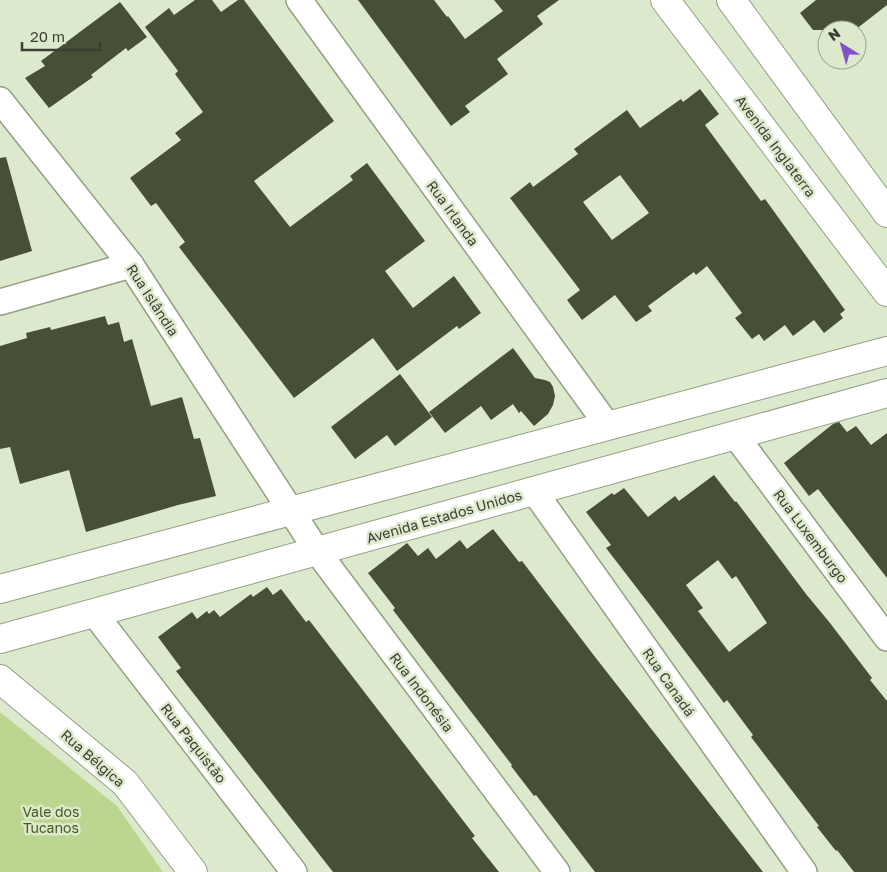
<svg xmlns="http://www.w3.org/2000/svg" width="887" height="872" font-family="'Golos Text',sans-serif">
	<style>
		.green { fill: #bcd690 }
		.building { fill: #475037; fill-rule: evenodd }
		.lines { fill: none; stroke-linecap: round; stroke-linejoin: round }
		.minor-casing { stroke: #949f83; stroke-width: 28 }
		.tertiary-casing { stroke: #949f83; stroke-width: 30 }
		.secondary-casing { stroke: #949f83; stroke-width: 30 }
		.minor { stroke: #fff; stroke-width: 25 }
		.tertiary { stroke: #fff; stroke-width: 28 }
		.secondary { stroke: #fff; stroke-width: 28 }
		.labels { text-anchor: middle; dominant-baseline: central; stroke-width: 5; stroke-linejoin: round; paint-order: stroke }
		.street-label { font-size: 14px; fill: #3b3f33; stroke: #dde9cc }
		.park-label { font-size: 14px; fill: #475a21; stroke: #dde9cc }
	</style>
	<rect width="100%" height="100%" fill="#dde9cc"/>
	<!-- green -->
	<polygon class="green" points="0,712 117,806 163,872 0,872"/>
	<!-- building -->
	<g class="building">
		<polygon points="195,0 212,0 221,12 238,0 244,0 334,121 254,181 290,227 353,180 350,176 367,163 425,241 385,271 413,308 454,276 481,313 459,329 457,326 397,371 373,338 294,398 179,247 185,242 156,203 151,206 130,178 181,140 175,133 203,112 175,74 178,71 145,27 169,8 174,15"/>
		<polygon points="358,0 434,0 447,17 448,16 465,39 503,11 494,0 559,0 537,16 543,24 497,59 508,74 465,106 470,112 451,126"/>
		<polygon points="816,0 887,0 887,5 855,30 813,30 800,13"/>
		<polygon points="120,2 147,37 128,51 126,48 91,75 93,77 49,108 25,78 45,66 41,61"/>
		<path d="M700 89 719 114 705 125 761 201 765 199 845 310 840 314 843 318 824 333 814 320 793 336 785 325 764 341 759 334 752 339 735 318 742 313 707 266 696 275 694 272 648 306 652 311 636 322 615 295 582 320 567 300 580 290 510 198 530 182 533 187 578 154 574 149 627 110 640 128 681 99 683 102ZM620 175 649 213 612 240 583 202Z"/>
		<polygon points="6,157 32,251 0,261 0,158"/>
		<polygon points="105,316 108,325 119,322 124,342 132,339 151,406 182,397 194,439 200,438 216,496 178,505 86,532 69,470 20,484 10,447 0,449 0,346 27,338 26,333 50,327 51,330"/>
		<polygon points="513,348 535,378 545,380 550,382 553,387 555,396 553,405 548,414 534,426 521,411 519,413 513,404 491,420 481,406 445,433 429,412"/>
		<polygon points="400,374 432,417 395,446 387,435 355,459 331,427"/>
		<polygon points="839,422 847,432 856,426 871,445 887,433 887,578 818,489 809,496 784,463 833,424"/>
		<path d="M714 475 735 502 736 501 758 530 806 594 830 623 872 678 870 680 887 701V872H854L837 850 836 851 817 827 819 826 751 737 753 735 727 700 724 703 653 609 606 548 611 545 586 512 612 493 614 495 624 488 648 517 675 496 679 501ZM718 560 732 579 736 576 767 623 729 652 698 611 703 608 686 585Z"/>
		<polygon points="493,529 519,562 522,561 592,653 763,872 595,872 536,795 534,796 511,766 512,765 393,610 395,608 368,573 407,543 418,556 428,548 436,559 460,540 467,549"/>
		<polygon points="267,587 273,595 281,589 306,622 309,620 475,836 472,838 499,872 333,872 176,671 181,668 158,637 192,612 197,619 207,611 209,614 214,610 220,617 251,594 253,597"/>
	</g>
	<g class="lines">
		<defs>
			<g id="minor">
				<polyline points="299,0 608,426"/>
				<polyline points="0,100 131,265 317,551 557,872"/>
				<polyline points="0,302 131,265"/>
				<polyline points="735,435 887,638"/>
				<polyline points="534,491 804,872"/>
				<polyline points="94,613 294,872"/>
			</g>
			<g id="tertiary">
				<polyline points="0,589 887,351"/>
				<polyline points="0,639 887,393"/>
				<polyline points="0,679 125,783 193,872"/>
			</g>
			<g id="secondary">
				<polyline points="665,0 887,292"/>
				<polyline points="731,0 887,213"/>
			</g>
		</defs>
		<!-- minor casing -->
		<use href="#minor" class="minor-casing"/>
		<!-- tertiary casing -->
		<use href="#tertiary" class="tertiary-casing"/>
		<!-- secondary casing -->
		<use href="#secondary" class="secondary-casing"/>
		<!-- minor -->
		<use href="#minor" class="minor"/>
		<!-- tertiary -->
		<use href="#tertiary" class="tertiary"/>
		<!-- secondary -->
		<use href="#secondary" class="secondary"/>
	</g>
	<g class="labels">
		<!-- street labels -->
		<g class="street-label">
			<text transform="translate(776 146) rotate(53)">Avenida Inglaterra</text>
			<text transform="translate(453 213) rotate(54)">Rua Irlanda</text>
			<text transform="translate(153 300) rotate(57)">Rua Islândia</text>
			<text transform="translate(444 516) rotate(-16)">Avenida Estados Unidos</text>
			<text transform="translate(811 536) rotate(53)">Rua Luxemburgo</text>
			<text transform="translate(669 682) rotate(55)">Rua Canadá</text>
			<text transform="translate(422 692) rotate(53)">Rua Indonésia</text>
			<text transform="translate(194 743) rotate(52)">Rua Paquistão</text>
			<text transform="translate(93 758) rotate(41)">Rua Bélgica</text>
		</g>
		<!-- park labels -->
		<g class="park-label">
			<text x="51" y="811">Vale dos<tspan x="51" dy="16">Tucanos</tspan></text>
		</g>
	</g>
	<!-- north arrow -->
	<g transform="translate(842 45) rotate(323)"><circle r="24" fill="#dde9cc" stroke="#9ca58f"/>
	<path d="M0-4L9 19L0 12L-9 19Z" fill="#8551c9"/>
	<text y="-8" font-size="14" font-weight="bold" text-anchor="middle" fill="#3b3f33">N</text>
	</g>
	<!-- scale -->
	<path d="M22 42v8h78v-8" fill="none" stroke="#3b3f33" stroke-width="2.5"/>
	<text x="30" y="42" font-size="15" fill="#3b3f33" stroke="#dde9cc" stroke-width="4" paint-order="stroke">20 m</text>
</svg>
